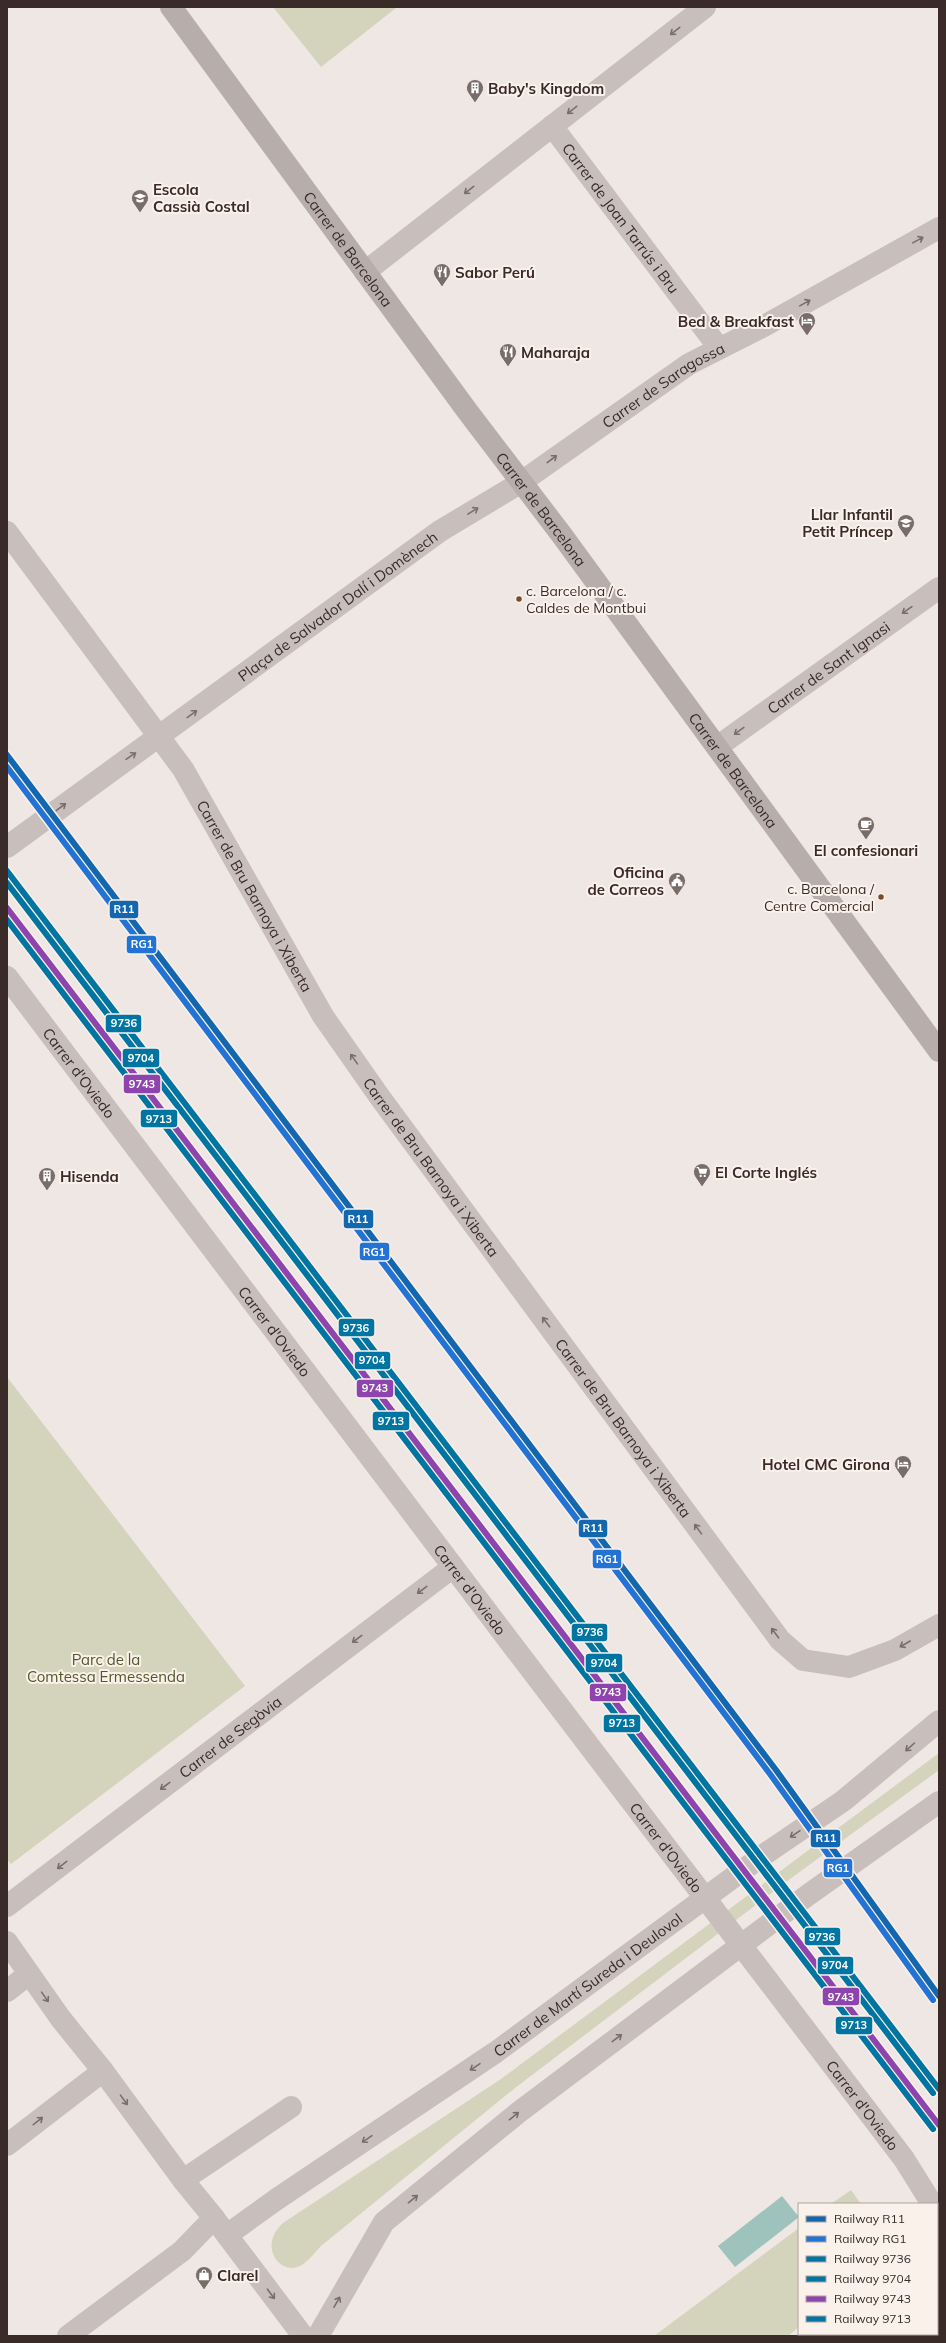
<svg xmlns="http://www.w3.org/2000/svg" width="946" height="2343" font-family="Mulish,sans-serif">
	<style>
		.green { fill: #d4d4bc }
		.water { fill: #9ec3bc }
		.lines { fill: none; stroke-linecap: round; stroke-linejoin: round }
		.minor { stroke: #c8bfbc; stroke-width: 22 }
		.major { stroke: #b7aeab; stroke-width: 22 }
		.rail-1-casing { stroke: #fbf1eb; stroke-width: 9 }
		.rail-2-casing { stroke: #fbf1eb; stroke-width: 9 }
		.rail-3-casing { stroke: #fbf1eb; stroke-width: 9 }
		.rail-4-casing { stroke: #fbf1eb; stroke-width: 9 }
		.rail-5-casing { stroke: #fbf1eb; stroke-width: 9 }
		.rail-6-casing { stroke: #fbf1eb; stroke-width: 9 }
		.rail-1 { stroke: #1267af; stroke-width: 6 }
		.rail-2 { stroke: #2373d5; stroke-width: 6 }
		.rail-3 { stroke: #0075a1; stroke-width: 6 }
		.rail-4 { stroke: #0075a1; stroke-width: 6 }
		.rail-5 { stroke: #8e44ad; stroke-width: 6 }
		.rail-6 { stroke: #0075a1; stroke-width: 6 }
		.oneway { stroke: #7a6e6b }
		.bus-dot { fill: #7a4b2a; stroke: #fbf1eb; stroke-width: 1.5 }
		.labels { text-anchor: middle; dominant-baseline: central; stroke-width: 4; stroke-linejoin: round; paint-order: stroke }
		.bus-label { font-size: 14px; fill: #3a2b29; stroke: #fbf1eb; text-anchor: start }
		.poi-label { font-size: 15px; font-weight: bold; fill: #3a2b29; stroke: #fbf1eb; text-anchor: start }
		.street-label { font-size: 15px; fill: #3a2b29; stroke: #fbf1eb }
		.park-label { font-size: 15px; fill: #50592b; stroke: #fbf1eb }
		.line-badge { stroke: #fbf1eb; stroke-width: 1.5 }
		.badge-label { font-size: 11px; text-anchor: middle; font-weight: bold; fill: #fff }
	</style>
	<rect width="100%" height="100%" fill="#efe7e3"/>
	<!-- green -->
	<g class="green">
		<polygon points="273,7 395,7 396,8 321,67"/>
		<polygon points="7,1377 245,1686 11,1864 7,1859"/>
		<path d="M939 1753V1770L790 1879 515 2088 321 2246C315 2252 308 2262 300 2266 279 2276 258 2245 283 2223L501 2079Z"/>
		<polygon points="851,2190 861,2204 831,2204"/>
		<polygon points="799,2228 799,2327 788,2336 654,2336"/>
	</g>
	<!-- water -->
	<polygon class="water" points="782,2196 799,2217 735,2267 718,2246"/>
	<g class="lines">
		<!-- minor -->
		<g class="minor">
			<path id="s1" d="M552 126 719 348"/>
			<polyline points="365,272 705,7"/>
			<path id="s2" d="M7 532 183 769 323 1016 379 1096 780 1640 803 1660 849 1667 895 1650 939 1625"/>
			<path id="s3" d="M717 747 939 588"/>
			<path id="s4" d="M7 847 440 531 520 483 689 364 764 326 939 228"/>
			<path id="s5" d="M7 977 510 1642 904 2159 932 2204"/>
			<path id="s6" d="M7 1906 453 1567"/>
			<polyline points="7,1942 61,2019 103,2071 183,2180 214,2218 303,2336"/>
			<polyline points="7,1991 29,1974"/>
			<polyline points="7,2145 103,2071"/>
			<polyline points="183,2180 291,2107"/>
			<path id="s7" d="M227 2235 277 2199 496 2052 762 1856 843 1801 939 1721"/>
			<polyline points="937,2255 939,2254"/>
			<polyline points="68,2336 182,2251 214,2218"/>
			<polyline points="318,2336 384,2222 519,2112 808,1895 939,1802"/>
			<polyline points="840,2336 843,2334"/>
		</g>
		<!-- major -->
		<path class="major" id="s8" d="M171 7 468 412 561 534 939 1051"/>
		<defs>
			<polyline id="rail-1" points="7,755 776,1770 939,1996"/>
			<polyline id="rail-2" points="7,767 770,1774 933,2000"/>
			<polyline id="rail-3" points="7,871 939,2089"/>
			<polyline id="rail-4" points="7,883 933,2093"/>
			<polyline id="rail-5" points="7,908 939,2125"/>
			<polyline id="rail-6" points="7,920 933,2129"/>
		</defs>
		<!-- rail-1 casing -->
		<use href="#rail-1" class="rail-1-casing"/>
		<!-- rail-2 casing -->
		<use href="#rail-2" class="rail-2-casing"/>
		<!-- rail-3 casing -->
		<use href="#rail-3" class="rail-3-casing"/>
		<!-- rail-4 casing -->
		<use href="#rail-4" class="rail-4-casing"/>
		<!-- rail-5 casing -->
		<use href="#rail-5" class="rail-5-casing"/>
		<!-- rail-6 casing -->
		<use href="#rail-6" class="rail-6-casing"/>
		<!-- rail-1 -->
		<use href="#rail-1" class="rail-1"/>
		<!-- rail-2 -->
		<use href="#rail-2" class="rail-2"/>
		<!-- rail-3 -->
		<use href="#rail-3" class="rail-3"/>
		<!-- rail-4 -->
		<use href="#rail-4" class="rail-4"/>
		<!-- rail-5 -->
		<use href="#rail-5" class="rail-5"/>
		<!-- rail-6 -->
		<use href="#rail-6" class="rail-6"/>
	</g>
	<!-- one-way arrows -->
	<defs><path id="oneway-shaft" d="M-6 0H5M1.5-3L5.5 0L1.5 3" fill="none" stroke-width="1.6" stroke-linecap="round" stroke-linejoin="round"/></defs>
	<g class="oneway">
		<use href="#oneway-shaft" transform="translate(675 31) rotate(142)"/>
		<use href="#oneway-shaft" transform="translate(572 110) rotate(142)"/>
		<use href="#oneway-shaft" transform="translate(469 190) rotate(142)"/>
		<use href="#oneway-shaft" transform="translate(918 240) rotate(-29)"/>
		<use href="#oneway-shaft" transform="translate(805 303) rotate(-29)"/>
		<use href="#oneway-shaft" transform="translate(552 459) rotate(-37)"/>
		<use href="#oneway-shaft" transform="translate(473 511) rotate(-31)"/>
		<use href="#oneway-shaft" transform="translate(907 610) rotate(145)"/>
		<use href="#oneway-shaft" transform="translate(192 714) rotate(-36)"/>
		<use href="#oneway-shaft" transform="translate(739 731) rotate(144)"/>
		<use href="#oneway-shaft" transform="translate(131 756) rotate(-34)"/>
		<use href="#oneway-shaft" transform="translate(61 807) rotate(-37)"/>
		<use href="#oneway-shaft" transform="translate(354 1059) rotate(-125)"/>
		<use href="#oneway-shaft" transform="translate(546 1322) rotate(-127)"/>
		<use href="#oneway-shaft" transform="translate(698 1529) rotate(-126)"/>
		<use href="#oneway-shaft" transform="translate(422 1590) rotate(143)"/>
		<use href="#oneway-shaft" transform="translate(775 1633) rotate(-127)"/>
		<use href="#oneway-shaft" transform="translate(357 1639) rotate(143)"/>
		<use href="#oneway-shaft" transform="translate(905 1644) rotate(150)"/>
		<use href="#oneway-shaft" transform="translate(910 1747) rotate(138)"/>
		<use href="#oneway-shaft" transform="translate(165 1786) rotate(143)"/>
		<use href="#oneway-shaft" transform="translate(795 1834) rotate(146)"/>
		<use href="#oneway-shaft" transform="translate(62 1865) rotate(142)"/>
		<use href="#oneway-shaft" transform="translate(45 1997) rotate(55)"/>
		<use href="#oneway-shaft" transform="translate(617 2038) rotate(-37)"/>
		<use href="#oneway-shaft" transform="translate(475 2067) rotate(146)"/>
		<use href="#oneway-shaft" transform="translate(124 2100) rotate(54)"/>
		<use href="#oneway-shaft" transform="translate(514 2116) rotate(-39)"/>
		<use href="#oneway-shaft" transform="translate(38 2121) rotate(-38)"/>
		<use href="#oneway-shaft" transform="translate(367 2139) rotate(146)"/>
		<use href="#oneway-shaft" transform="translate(413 2199) rotate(-39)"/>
		<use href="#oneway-shaft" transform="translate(271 2294) rotate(53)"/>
		<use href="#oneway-shaft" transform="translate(337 2302) rotate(-60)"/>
	</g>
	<!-- icons -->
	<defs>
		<symbol id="building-pin" viewBox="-11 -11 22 30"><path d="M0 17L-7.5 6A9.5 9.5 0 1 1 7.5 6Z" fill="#796d6a" stroke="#fbf1eb"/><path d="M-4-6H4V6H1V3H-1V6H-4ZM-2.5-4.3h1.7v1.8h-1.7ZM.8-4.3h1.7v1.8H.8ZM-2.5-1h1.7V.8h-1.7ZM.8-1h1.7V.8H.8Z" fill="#fff"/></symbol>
		<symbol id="school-pin" viewBox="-11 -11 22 30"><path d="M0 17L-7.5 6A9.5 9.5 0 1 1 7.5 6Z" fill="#796d6a" stroke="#fbf1eb"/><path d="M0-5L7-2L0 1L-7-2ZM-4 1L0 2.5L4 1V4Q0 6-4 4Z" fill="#fff"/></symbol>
		<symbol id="restaurant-pin" viewBox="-11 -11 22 30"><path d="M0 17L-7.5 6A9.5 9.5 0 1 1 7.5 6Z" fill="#796d6a" stroke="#fbf1eb"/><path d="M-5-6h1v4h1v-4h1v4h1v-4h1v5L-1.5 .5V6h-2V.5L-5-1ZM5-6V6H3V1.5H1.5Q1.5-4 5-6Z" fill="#fff"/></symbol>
		<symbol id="hotel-pin" viewBox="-11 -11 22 30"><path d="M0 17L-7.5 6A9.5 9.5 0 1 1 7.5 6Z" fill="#796d6a" stroke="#fbf1eb"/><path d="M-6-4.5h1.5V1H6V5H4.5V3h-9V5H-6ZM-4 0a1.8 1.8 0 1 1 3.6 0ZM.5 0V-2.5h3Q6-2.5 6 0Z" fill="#fff"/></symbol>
		<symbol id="cafe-pin" viewBox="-11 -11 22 30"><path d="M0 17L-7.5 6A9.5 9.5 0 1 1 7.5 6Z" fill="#796d6a" stroke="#fbf1eb"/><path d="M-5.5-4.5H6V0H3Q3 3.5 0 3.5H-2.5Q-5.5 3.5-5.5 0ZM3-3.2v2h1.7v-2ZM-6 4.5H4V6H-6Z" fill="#fff"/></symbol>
		<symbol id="civic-pin" viewBox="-11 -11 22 30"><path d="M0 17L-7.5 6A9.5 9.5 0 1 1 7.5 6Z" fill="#796d6a" stroke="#fbf1eb"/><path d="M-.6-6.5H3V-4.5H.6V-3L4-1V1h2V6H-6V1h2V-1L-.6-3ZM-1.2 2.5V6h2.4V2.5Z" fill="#fff"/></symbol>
		<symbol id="supermarket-pin" viewBox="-11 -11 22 30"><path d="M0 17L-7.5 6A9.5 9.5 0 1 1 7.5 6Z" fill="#796d6a" stroke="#fbf1eb"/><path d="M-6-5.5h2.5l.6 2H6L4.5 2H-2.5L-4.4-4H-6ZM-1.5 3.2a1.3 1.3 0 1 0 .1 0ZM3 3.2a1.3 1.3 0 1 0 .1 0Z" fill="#fff"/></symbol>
		<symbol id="shop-pin" viewBox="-11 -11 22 30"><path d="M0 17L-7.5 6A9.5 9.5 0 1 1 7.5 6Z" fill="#796d6a" stroke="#fbf1eb"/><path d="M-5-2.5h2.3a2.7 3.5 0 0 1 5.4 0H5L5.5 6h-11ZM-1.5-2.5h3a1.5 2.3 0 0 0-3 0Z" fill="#fff"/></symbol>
	</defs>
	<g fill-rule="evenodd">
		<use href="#building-pin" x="465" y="78" width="20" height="27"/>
		<use href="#school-pin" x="130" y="188" width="20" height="27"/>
		<use href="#restaurant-pin" x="432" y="262" width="20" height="27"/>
		<use href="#hotel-pin" x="797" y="311" width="20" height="27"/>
		<use href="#restaurant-pin" x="498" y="342" width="20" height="27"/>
		<use href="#school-pin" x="896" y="513" width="20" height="27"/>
		<use href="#cafe-pin" x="856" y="815" width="20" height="27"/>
		<use href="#civic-pin" x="667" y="871" width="20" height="27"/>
		<use href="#supermarket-pin" x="692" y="1162" width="20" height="27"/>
		<use href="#building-pin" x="37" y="1166" width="20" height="27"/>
		<use href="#hotel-pin" x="893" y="1454" width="20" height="27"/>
		<use href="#shop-pin" x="194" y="2265" width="20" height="27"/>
	</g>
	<!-- markers -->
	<g class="bus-dot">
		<circle cx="519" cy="599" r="3.5"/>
		<circle cx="881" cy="897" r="3.5"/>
	</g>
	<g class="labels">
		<!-- bus labels -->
		<g class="bus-label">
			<text x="526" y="591">c. Barcelona / c.<tspan x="526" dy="17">Caldes de Montbui</tspan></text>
			<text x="874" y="889" text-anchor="end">c. Barcelona /<tspan x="874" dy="17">Centre Comercial</tspan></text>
		</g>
		<!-- poi labels -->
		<g class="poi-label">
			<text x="488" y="88">Baby's Kingdom</text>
			<text x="153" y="189">Escola<tspan x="153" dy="17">Cassià Costal</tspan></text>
			<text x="455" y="272">Sabor Perú</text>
			<text x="794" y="321" text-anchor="end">Bed &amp; Breakfast</text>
			<text x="521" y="352">Maharaja</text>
			<text x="893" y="514" text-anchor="end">Llar Infantil<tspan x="893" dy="17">Petit Príncep</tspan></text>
			<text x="866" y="850" text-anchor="middle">El confesionari</text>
			<text x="664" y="872" text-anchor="end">Oficina<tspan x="664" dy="17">de Correos</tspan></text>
			<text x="715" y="1172">El Corte Inglés</text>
			<text x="60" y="1176">Hisenda</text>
			<text x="890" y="1464" text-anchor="end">Hotel CMC Girona</text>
			<text x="217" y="2275">Clarel</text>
		</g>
		<!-- street labels -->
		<g class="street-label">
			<text stroke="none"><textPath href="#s1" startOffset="115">Carrer de Joan Tarrús i Bru</textPath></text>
			<text stroke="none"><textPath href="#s8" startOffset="300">Carrer de Barcelona</textPath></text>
			<text stroke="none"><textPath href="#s4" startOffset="803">Carrer de Saragossa</textPath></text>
			<text stroke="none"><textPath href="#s8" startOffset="624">Carrer de Barcelona</textPath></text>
			<text stroke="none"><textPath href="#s4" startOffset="409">Plaça de Salvador Dalí i Domènech</textPath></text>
			<text stroke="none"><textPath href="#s3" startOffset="137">Carrer de Sant Ignasi</textPath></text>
			<text stroke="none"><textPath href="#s8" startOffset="948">Carrer de Barcelona</textPath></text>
			<text stroke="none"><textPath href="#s2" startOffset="441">Carrer de Bru Barnoya i Xiberta</textPath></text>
			<text stroke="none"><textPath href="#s5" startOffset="120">Carrer d'Oviedo</textPath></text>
			<text stroke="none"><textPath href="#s2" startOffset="765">Carrer de Bru Barnoya i Xiberta</textPath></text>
			<text stroke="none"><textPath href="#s5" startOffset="444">Carrer d'Oviedo</textPath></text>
			<text stroke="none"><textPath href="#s2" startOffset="1089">Carrer de Bru Barnoya i Xiberta</textPath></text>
			<text stroke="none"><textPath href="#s5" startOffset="768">Carrer d'Oviedo</textPath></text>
			<text stroke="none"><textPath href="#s6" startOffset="280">Carrer de Segòvia</textPath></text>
			<text stroke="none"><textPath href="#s5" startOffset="1092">Carrer d'Oviedo</textPath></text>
			<text stroke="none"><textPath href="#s7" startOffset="439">Carrer de Martí Sureda i Deulovol</textPath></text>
			<text stroke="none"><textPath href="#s5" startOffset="1416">Carrer d'Oviedo</textPath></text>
		</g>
		<!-- park labels -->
		<g class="park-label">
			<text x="106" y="1659">Parc de la<tspan x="106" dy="17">Comtessa Ermessenda</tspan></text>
		</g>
	</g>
	<g class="line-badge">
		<rect x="109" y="900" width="30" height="19" rx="4" fill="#1267af"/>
		<rect x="126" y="935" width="31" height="19" rx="4" fill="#2373d5"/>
		<rect x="105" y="1014" width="37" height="19" rx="4" fill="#0075a1"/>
		<rect x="122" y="1048" width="38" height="20" rx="4" fill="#0075a1"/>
		<rect x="123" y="1074" width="38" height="20" rx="4" fill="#8e44ad"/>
		<rect x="140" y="1109" width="38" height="19" rx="4" fill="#0075a1"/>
		<rect x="343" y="1209" width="31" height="20" rx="4" fill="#1267af"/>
		<rect x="359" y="1242" width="31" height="19" rx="4" fill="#2373d5"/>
		<rect x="338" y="1318" width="37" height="19" rx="4" fill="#0075a1"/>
		<rect x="354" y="1351" width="37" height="19" rx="4" fill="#0075a1"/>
		<rect x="356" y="1379" width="38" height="19" rx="4" fill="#8e44ad"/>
		<rect x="372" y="1411" width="38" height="20" rx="4" fill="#0075a1"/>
		<rect x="578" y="1519" width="30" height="19" rx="4" fill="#1267af"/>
		<rect x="592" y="1549" width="30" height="20" rx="4" fill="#2373d5"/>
		<rect x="571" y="1623" width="37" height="19" rx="4" fill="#0075a1"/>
		<rect x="585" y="1653" width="38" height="20" rx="4" fill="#0075a1"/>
		<rect x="589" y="1683" width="38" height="19" rx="4" fill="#8e44ad"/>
		<rect x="603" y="1714" width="38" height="19" rx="4" fill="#0075a1"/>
		<rect x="810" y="1829" width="31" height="19" rx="4" fill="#1267af"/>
		<rect x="823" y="1858" width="30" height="20" rx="4" fill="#2373d5"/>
		<rect x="804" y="1927" width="37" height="19" rx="4" fill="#0075a1"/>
		<rect x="817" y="1956" width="37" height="19" rx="4" fill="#0075a1"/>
		<rect x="822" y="1987" width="38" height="19" rx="4" fill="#8e44ad"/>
		<rect x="835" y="2016" width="38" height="19" rx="4" fill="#0075a1"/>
	</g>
	<g class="badge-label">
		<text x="124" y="913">R11</text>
		<text x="142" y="948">RG1</text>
		<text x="124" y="1027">9736</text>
		<text x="141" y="1062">9704</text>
		<text x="142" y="1088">9743</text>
		<text x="159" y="1123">9713</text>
		<text x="358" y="1223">R11</text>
		<text x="374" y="1256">RG1</text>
		<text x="356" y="1332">9736</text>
		<text x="372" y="1364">9704</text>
		<text x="375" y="1392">9743</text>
		<text x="391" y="1425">9713</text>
		<text x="593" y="1532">R11</text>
		<text x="607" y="1563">RG1</text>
		<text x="590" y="1636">9736</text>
		<text x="604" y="1667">9704</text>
		<text x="608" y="1696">9743</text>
		<text x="622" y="1727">9713</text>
		<text x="826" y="1842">R11</text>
		<text x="838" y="1872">RG1</text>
		<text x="822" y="1941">9736</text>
		<text x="835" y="1969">9704</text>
		<text x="841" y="2001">9743</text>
		<text x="854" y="2029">9713</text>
	</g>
	<!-- border -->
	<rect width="946" height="2343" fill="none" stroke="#3a2b29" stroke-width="16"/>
	<!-- legend -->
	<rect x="798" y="2203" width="140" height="132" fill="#fbf1eb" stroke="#aea29d"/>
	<rect x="806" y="2216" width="20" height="6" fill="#1267af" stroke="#aea29d"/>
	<text x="834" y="2223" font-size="12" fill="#3a2b29">Railway R11</text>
	<rect x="806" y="2236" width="20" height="6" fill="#2373d5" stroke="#aea29d"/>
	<text x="834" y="2243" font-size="12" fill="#3a2b29">Railway RG1</text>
	<rect x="806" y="2256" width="20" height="6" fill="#0075a1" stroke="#aea29d"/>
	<text x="834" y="2263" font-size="12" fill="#3a2b29">Railway 9736</text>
	<rect x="806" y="2276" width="20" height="6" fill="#0075a1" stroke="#aea29d"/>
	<text x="834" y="2283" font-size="12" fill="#3a2b29">Railway 9704</text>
	<rect x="806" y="2296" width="20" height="6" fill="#8e44ad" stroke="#aea29d"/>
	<text x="834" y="2303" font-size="12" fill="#3a2b29">Railway 9743</text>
	<rect x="806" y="2316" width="20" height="6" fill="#0075a1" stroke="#aea29d"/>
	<text x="834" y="2323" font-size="12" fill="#3a2b29">Railway 9713</text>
</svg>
